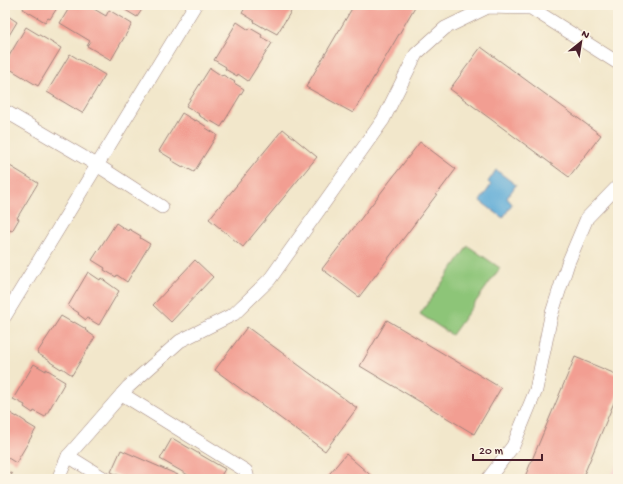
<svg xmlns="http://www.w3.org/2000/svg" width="623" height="484" font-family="'Gochi Hand',sans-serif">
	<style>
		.built { fill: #f7cfd1 }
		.green { fill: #8dc578; stroke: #6c7252 }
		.water { fill: #5dabd7; stroke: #546581 }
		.building { fill: #f29e92 }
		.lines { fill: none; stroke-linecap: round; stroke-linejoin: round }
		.service-casing { stroke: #9e837b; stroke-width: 14 }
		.service { stroke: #fff; stroke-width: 13 }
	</style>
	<rect width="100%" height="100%" fill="#fcf5e5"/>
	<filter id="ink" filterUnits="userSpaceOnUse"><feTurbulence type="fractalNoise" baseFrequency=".025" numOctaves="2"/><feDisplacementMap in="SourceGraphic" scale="8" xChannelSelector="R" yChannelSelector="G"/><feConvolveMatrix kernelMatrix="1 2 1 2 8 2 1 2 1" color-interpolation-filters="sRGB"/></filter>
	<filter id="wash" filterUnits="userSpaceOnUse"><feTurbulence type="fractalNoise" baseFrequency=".012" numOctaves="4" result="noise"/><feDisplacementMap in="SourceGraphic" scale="16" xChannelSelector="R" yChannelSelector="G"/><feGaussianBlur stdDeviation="0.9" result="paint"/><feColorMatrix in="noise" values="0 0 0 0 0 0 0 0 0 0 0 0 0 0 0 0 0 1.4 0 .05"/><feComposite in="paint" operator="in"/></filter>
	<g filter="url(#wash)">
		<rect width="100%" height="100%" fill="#f2e7cb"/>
		<!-- built -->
		<polygon class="built" points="618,463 618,479 609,479"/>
		<!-- green -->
		<polygon class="green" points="468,246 500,268 452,335 420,314"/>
		<!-- water -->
		<polygon class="water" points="496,170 516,185 507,198 512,204 503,218 480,201 491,185 488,182"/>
		<g id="blocks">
			<!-- building -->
			<g class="building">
				<polygon points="25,5 59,5 50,19 48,18 45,22 23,9"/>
				<polygon points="71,5 96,5 94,9 106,16 109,10 132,24 111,60 87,46 90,41 60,23"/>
				<polygon points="117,5 145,5 137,17"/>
				<polygon points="247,5 295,5 277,34 266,28 266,29 254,22 255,21 242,13"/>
				<polygon points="354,5 416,5 353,113 306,87"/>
				<polygon points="5,14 17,22 5,42"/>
				<polygon points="237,22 249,30 250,28 262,35 261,37 272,43 248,81 238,74 237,76 225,69 226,67 214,60"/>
				<polygon points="26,27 61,48 38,86 5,66 5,63"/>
				<polygon points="481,47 601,135 569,177 450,89"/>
				<polygon points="70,54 105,75 82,113 47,92"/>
				<polygon points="210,68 222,76 223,75 235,82 234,83 244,89 221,127 211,121 210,122 198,115 199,114 186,106"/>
				<polygon points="182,113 195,121 196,120 207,127 206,128 217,135 194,172 183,166 183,167 171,160 172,159 159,151"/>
				<polygon points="283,129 317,157 243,247 209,219"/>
				<polygon points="420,142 456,169 359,297 322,269"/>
				<polygon points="5,163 38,183 17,218 19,219 12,231 10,230 5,238"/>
				<polygon points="116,223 128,231 129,229 141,236 140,238 150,244 127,282 117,275 116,277 104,270 105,268 92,260"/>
				<polygon points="195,260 213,277 171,322 153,305"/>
				<polygon points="88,272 100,280 101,278 119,291 99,325 87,318 86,320 78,314 79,313 68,306"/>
				<polygon points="61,316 73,323 74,322 86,329 85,330 95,337 72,375 62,368 61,369 50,362 50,361 37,353"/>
				<polygon points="387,320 501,388 474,434 360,366"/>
				<polygon points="247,327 357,408 325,451 215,370"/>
				<polygon points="575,357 618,375 618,393 582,479 524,479"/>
				<polygon points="34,364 46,371 46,369 56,375 55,376 65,382 45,417 34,411 33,413 24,407 25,405 13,399"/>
				<polygon points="5,410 17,417 17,416 26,422 26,423 36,429 16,463 5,456"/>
				<polygon points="172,438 225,469 219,479 195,479 160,459"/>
				<polygon points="121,450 178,475 176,479 127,479 111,472"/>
				<polygon points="346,454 375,479 325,479"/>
				<polygon points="5,470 12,474 9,479 5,479"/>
			</g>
		</g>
	</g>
	<g filter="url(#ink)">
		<use href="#blocks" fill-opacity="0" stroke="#9e837b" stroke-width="1"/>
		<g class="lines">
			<defs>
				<g id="service">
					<polyline points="5,111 97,165 162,207"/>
					<polyline points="5,316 195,5"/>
					<polyline points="122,394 246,471 248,479"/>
					<polyline points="68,456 105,479"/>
					<polyline points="58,479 68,456 128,387 180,341 234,314 270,279 383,120 416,54 445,28 488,7 531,8 618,63"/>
					<polyline points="488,479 513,446 536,390 551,316 568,263 587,218 618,186"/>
				</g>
			</defs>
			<!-- service casing -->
			<use href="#service" class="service-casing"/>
			<!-- service -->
			<use href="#service" class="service"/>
		</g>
	</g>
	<!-- margin -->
	<rect width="623" height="484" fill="none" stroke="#fcf5e5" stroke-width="20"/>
	<!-- north arrow -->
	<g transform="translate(581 42) rotate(30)" stroke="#fcf5e5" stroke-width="3" paint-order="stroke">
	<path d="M0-3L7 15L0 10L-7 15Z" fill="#4a1f2b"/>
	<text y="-6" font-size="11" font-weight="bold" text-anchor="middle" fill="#4a1f2b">N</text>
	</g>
	<!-- scale -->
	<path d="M473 454v6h69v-6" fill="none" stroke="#4a1f2b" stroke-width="2"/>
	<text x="479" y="454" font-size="12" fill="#4a1f2b" stroke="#fcf5e5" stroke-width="3" paint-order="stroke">20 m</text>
</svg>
